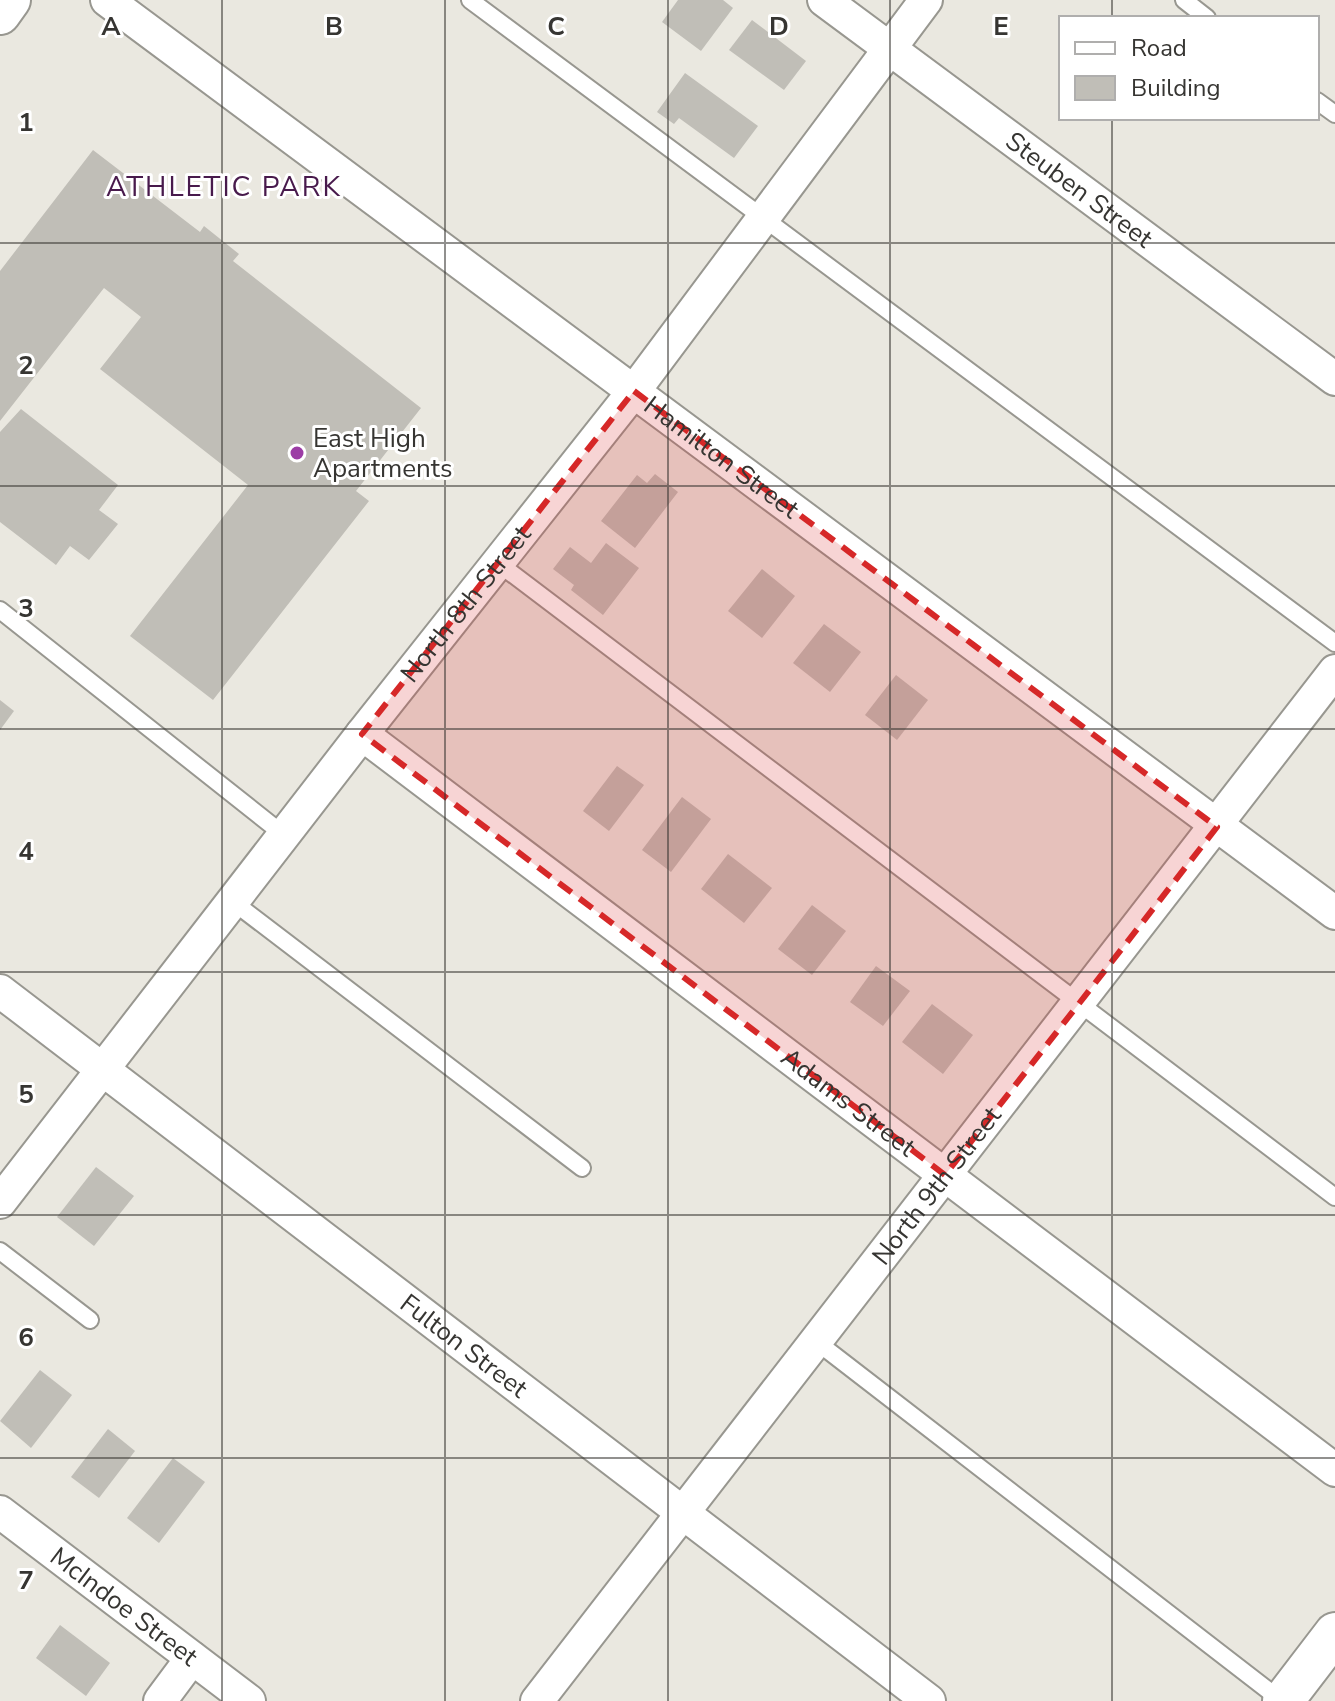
<svg xmlns="http://www.w3.org/2000/svg" width="1335" height="1701" font-family="'Nunito Sans',sans-serif">
	<style>
		.building { fill: #c0beb7 }
		.lines { fill: none; stroke-linecap: round; stroke-linejoin: round }
		.service-casing { stroke: #989790; stroke-width: 20 }
		.minor-casing { stroke: #989790; stroke-width: 36 }
		.tertiary-casing { stroke: #989790; stroke-width: 44 }
		.service { stroke: #fff; stroke-width: 16 }
		.minor { stroke: #fff; stroke-width: 32 }
		.tertiary { stroke: #fff; stroke-width: 40 }
		.marked { fill: #d62828; fill-opacity: 0.2; stroke: #d62828; stroke-width: 6; stroke-dasharray: 16 10; stroke-linejoin: round }
		.grid { fill: none; stroke: #363532; stroke-width: 2; stroke-opacity: 0.55 }
		.poi-dot { fill: #9c3ca5; stroke: #fff; stroke-width: 3 }
		.labels { text-anchor: middle; dominant-baseline: central; stroke-width: 6; stroke-linejoin: round; paint-order: stroke }
		.street-label { font-size: 26px; fill: #363532; stroke: #fff }
		.poi-label { font-size: 26px; fill: #363532; stroke: #fff; text-anchor: start }
		.neighbourhood-label { font-size: 28px; letter-spacing: 2px; fill: #481a4c; stroke: #fff }
		.grid-label { font-size: 26px; text-anchor: middle; font-weight: bold; fill: #363532; stroke: #fff; stroke-width: 6; stroke-linejoin: round; paint-order: stroke }
	</style>
	<rect width="100%" height="100%" fill="#eae8e0"/>
	<!-- building -->
	<g class="building">
		<polygon points="678,0 723,0 733,8 701,51 662,22"/>
		<polygon points="752,20 806,61 784,90 729,50"/>
		<polygon points="685,73 758,126 734,158 679,118 674,124 657,112"/>
		<polygon points="93,150 200,232 204,226 239,254 233,261 421,408 356,491 369,501 213,700 130,636 248,485 100,369 141,317 104,288 0,421 0,271"/>
		<polygon points="21,409 118,485 99,510 118,524 89,560 70,546 56,565 0,522 0,432"/>
		<polygon points="655,474 678,492 635,548 601,521 637,475 647,483"/>
		<polygon points="606,543 639,568 603,615 571,590 574,585 553,569 570,547 591,563"/>
		<polygon points="762,569 795,596 762,638 728,611"/>
		<polygon points="824,624 861,652 830,692 793,663"/>
		<polygon points="896,675 928,700 897,740 865,715"/>
		<polygon points="0,700 14,711 0,730"/>
		<polygon points="617,766 644,785 609,831 583,811"/>
		<polygon points="682,797 711,819 671,872 642,850"/>
		<polygon points="728,854 772,888 744,923 701,889"/>
		<polygon points="812,905 846,931 812,975 778,949"/>
		<polygon points="876,966 910,991 883,1026 850,1002"/>
		<polygon points="932,1004 973,1035 943,1074 902,1042"/>
		<polygon points="96,1167 134,1196 94,1246 57,1217"/>
		<polygon points="40,1370 72,1395 31,1448 0,1421"/>
		<polygon points="108,1429 135,1451 99,1498 71,1477"/>
		<polygon points="173,1458 205,1482 159,1543 127,1518"/>
		<polygon points="60,1625 110,1663 86,1696 36,1658"/>
	</g>
	<g class="lines">
		<defs>
			<g id="service">
				<polyline points="470,0 1335,643"/>
				<polyline points="1184,0 1207,18"/>
				<polyline points="1317,101 1335,114"/>
				<polyline points="498,563 1335,1197"/>
				<polyline points="0,610 284,835"/>
				<polyline points="232,901 582,1168"/>
				<polyline points="0,1251 90,1320"/>
				<polyline points="817,1342 1282,1701"/>
			</g>
			<g id="minor">
				<path id="s1" d="M107 0 1335 913"/>
				<path id="s2" d="M824 0 1335 379"/>
				<path id="s3" d="M362 734 1335 1470"/>
				<path id="s4" d="M0 991 929 1701"/>
				<path id="s5" d="M0 1202 362 734 634 391 926 0"/>
				<path id="s6" d="M0 1512 249 1701"/>
				<polyline points="160,1701 192,1658"/>
				<path id="s7" d="M537 1701 1335 671"/>
			</g>
			<g id="tertiary">
				<polyline points="0,14 10,0"/>
				<polyline points="1283,1701 1335,1633"/>
			</g>
		</defs>
		<!-- service casing -->
		<use href="#service" class="service-casing"/>
		<!-- minor casing -->
		<use href="#minor" class="minor-casing"/>
		<!-- tertiary casing -->
		<use href="#tertiary" class="tertiary-casing"/>
		<!-- service -->
		<use href="#service" class="service"/>
		<!-- minor -->
		<use href="#minor" class="minor"/>
		<!-- tertiary -->
		<use href="#tertiary" class="tertiary"/>
	</g>
	<!-- marked area -->
	<path class="marked" d="M634 391 1217 827 945 1175 362 734Z"/>
	<!-- grid -->
	<path class="grid" d="M222 0V1701M445 0V1701M668 0V1701M890 0V1701M1112 0V18M1112 118V1701M0 243H1335M0 486H1335M0 729H1335M0 972H1335M0 1215H1335M0 1458H1335"/>
	<!-- markers -->
	<circle class="poi-dot" cx="297" cy="453" r="8"/>
	<g class="labels">
		<!-- street labels -->
		<g class="street-label">
			<text stroke="none"><textPath href="#s2" startOffset="318">Steuben Street</textPath></text>
			<text stroke="none"><textPath href="#s1" startOffset="766">Hamilton Street</textPath></text>
			<text stroke="none"><textPath href="#s5" startOffset="758">North 8th Street</textPath></text>
			<text stroke="none"><textPath href="#s3" startOffset="610">Adams Street</textPath></text>
			<text stroke="none"><textPath href="#s7" startOffset="652">North 9th Street</textPath></text>
			<text stroke="none"><textPath href="#s4" startOffset="584">Fulton Street</textPath></text>
			<text stroke="none"><textPath href="#s6" startOffset="156">McIndoe Street</textPath></text>
		</g>
		<!-- poi labels -->
		<g class="poi-label">
			<text x="313" y="438">East High<tspan x="313" dy="30">Apartments</tspan></text>
		</g>
		<!-- neighbourhood labels -->
		<g class="neighbourhood-label">
			<text x="224" y="187">ATHLETIC PARK</text>
		</g>
	</g>
	<g class="grid-label">
		<text x="111" y="35">A</text>
		<text x="334" y="35">B</text>
		<text x="556" y="35">C</text>
		<text x="779" y="35">D</text>
		<text x="1001" y="35">E</text>
		<text x="26" y="131">1</text>
		<text x="26" y="374">2</text>
		<text x="26" y="617">3</text>
		<text x="26" y="860">4</text>
		<text x="26" y="1103">5</text>
		<text x="26" y="1346">6</text>
		<text x="26" y="1589">7</text>
	</g>
	<!-- legend -->
	<rect x="1059" y="16" width="260" height="104" fill="#ffffff" stroke="#afaead" stroke-width="2"/>
	<rect x="1075" y="42" width="40" height="12" fill="#ffffff" stroke="#afaead" stroke-width="2"/>
	<text x="1131" y="56" font-size="24" fill="#363532">Road</text>
	<rect x="1075" y="76" width="40" height="24" fill="#c0beb7" stroke="#afaead" stroke-width="2"/>
	<text x="1131" y="96" font-size="24" fill="#363532">Building</text>
</svg>
